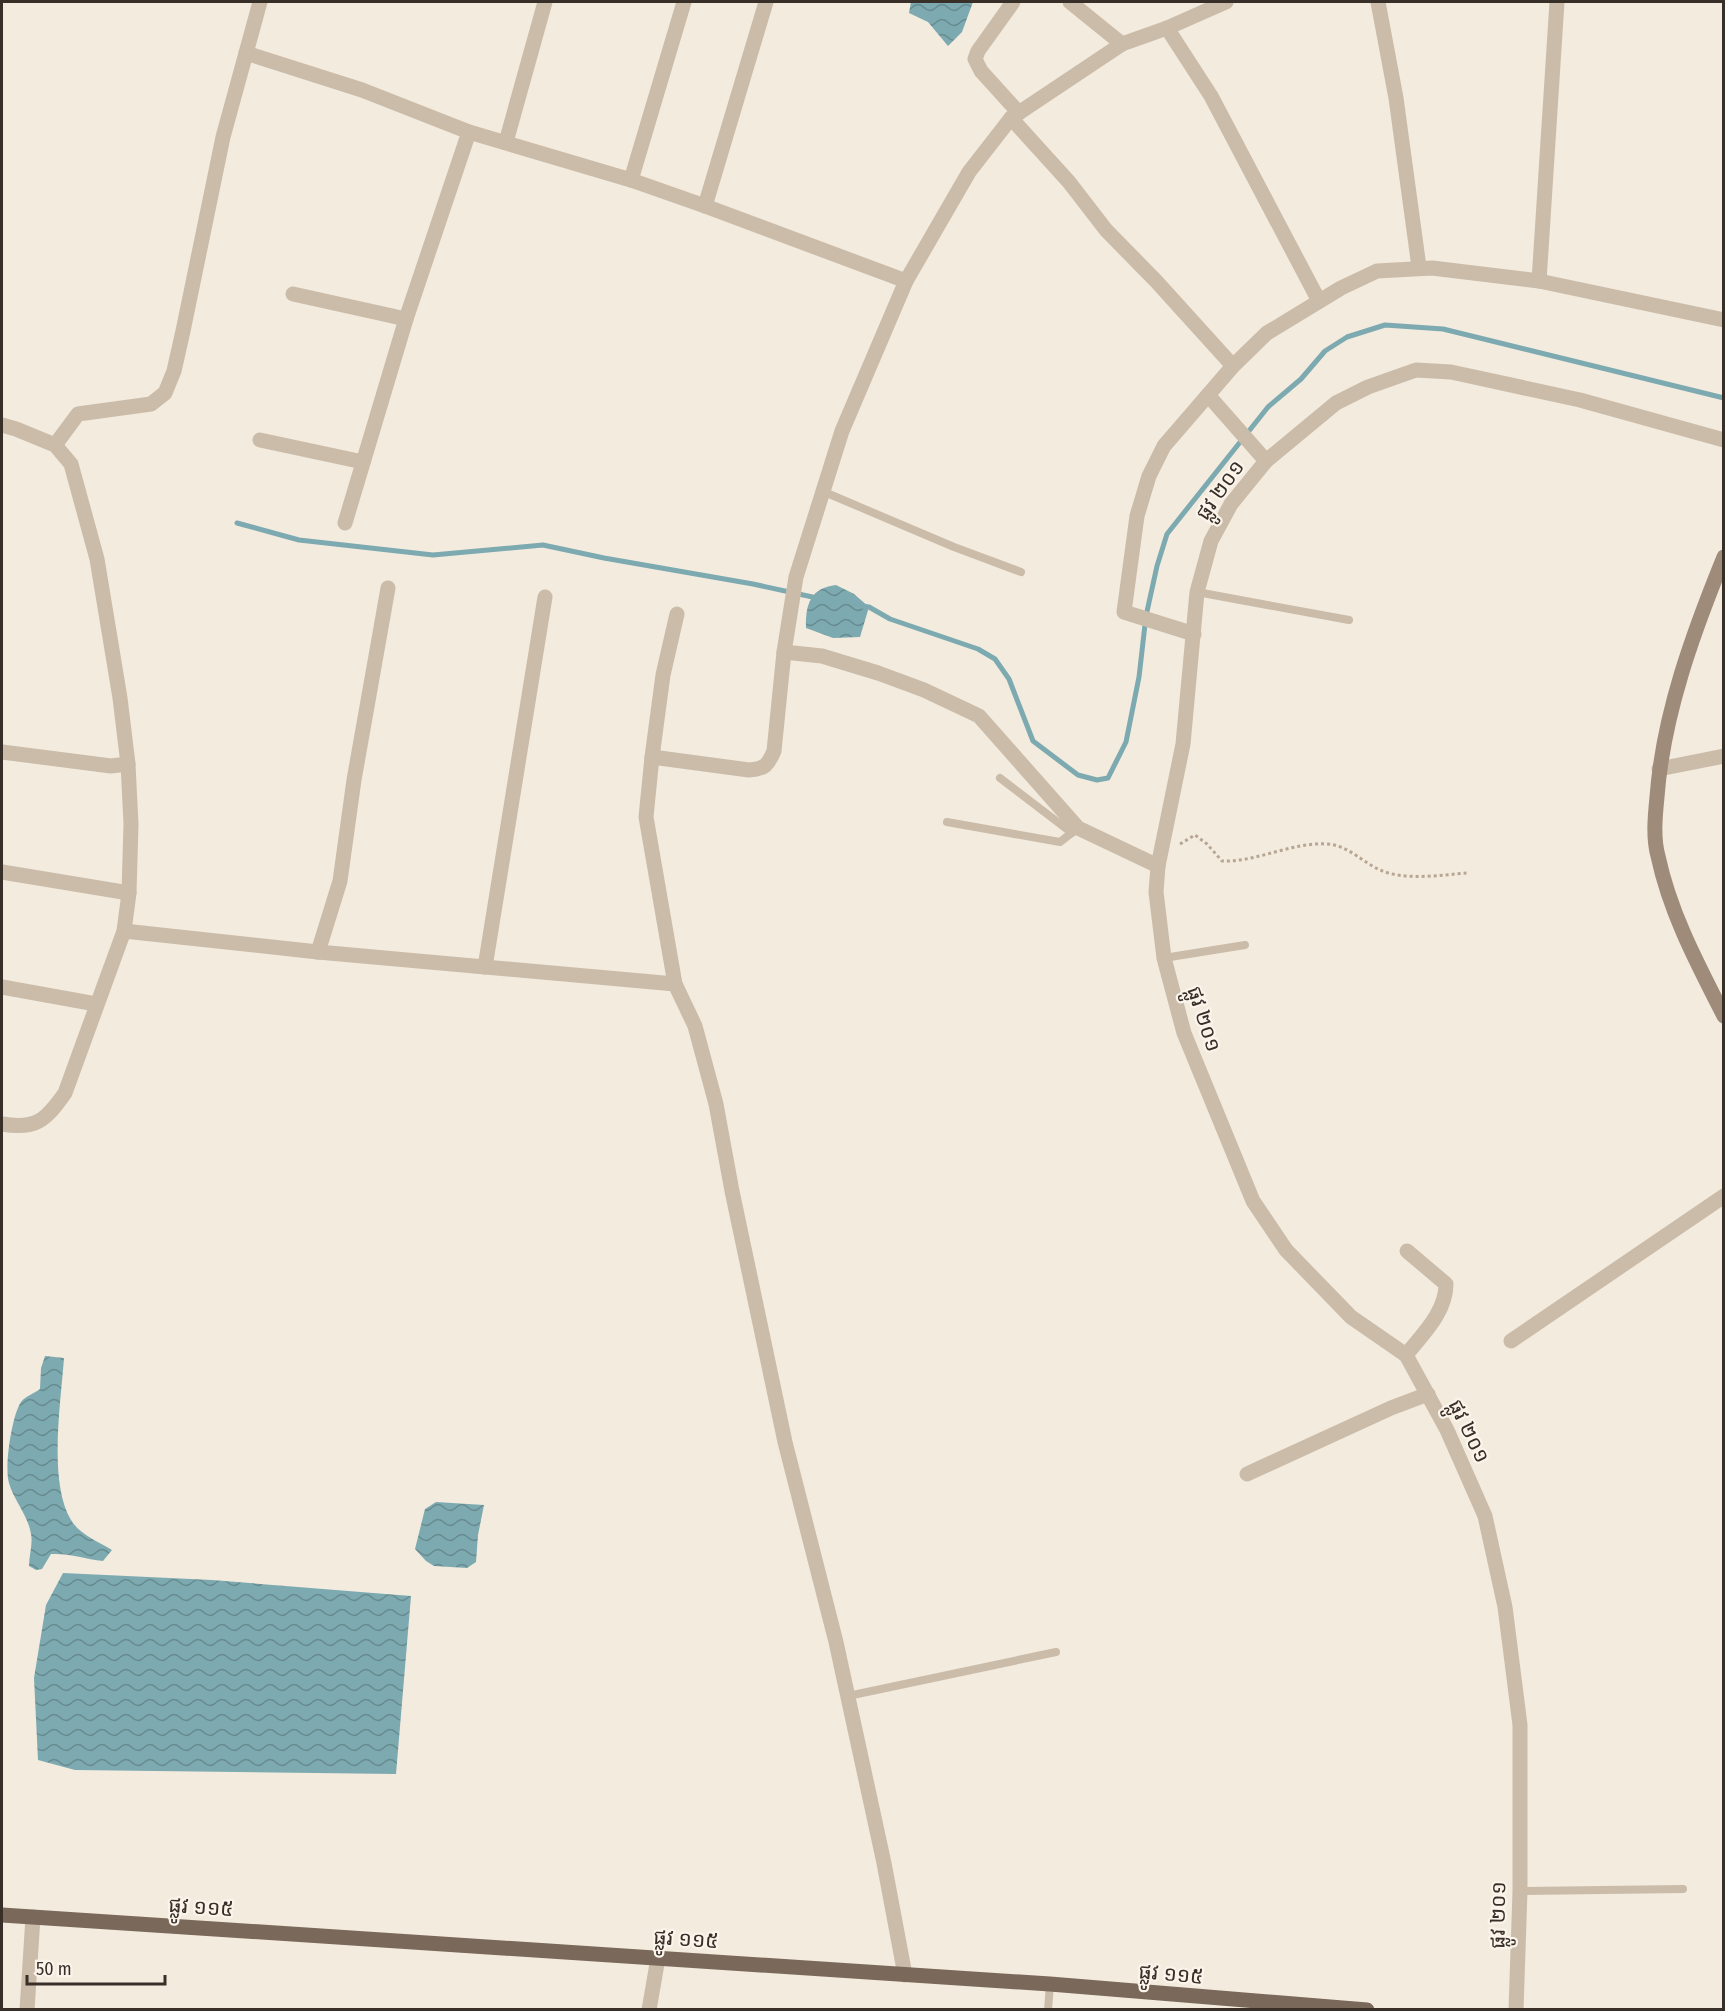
<svg xmlns="http://www.w3.org/2000/svg" width="1725" height="2011" font-family="'Fira Sans Condensed','Noto Sans Khmer',sans-serif">
	<style>
		.water { fill: url(#water-waves) }
		.lines { fill: none; stroke-linecap: round; stroke-linejoin: round }
		.stream { stroke: #7caab0; stroke-width: 5 }
		.path { stroke: #b7a693; stroke-width: 3; stroke-dasharray: 3 3; stroke-linecap: butt }
		.lane { stroke: #cbbca9; stroke-width: 8 }
		.street { stroke: #cbbca9; stroke-width: 15 }
		.secondary { stroke: #9f8b7a; stroke-width: 15 }
		.primary { stroke: #7a685a; stroke-width: 15 }
		.labels { text-anchor: middle; dominant-baseline: central; stroke-width: 4.5; stroke-linejoin: round; paint-order: stroke }
		.street-label { font-size: 21px; fill: #382f29; stroke: #faf4ea }
	</style>
	<defs>
		<pattern id="water-waves" width="16" height="10" patternUnits="userSpaceOnUse" patternTransform="scale(1.5)"><rect width="16" height="10" fill="#7caab0"/><path d="M0 5q4-4 8 0t8 0" fill="none" stroke="#678b8f"/></pattern>
	</defs>
	<rect width="100%" height="100%" fill="#f3ebde"/>
	<!-- water -->
	<g class="water">
		<polygon points="911,2 973,2 962,32 948,46 928,22 909,13"/>
		<path d="M836 585 854 594 869 607 860 637 833 638 806 628C805 604 811 588 836 585Z"/>
		<path d="M45 1356 64 1358C61 1402 48 1482 71 1520 79 1534 99 1542 112 1550L103 1561C85 1559 69 1553 51 1554L42 1569 36 1570 29 1566C29 1556 33 1544 31 1534 28 1515 14 1501 9 1483 4 1467 12 1415 21 1402 24 1397 35 1393 40 1389L41 1368Z"/>
		<polygon points="436,1502 484,1505 478,1535 476,1562 467,1568 434,1566 426,1561 415,1549 425,1509"/>
		<polygon points="63,1573 212,1580 411,1596 396,1774 75,1770 38,1760 34,1678 46,1605"/>
	</g>
	<g class="lines">
		<!-- stream -->
		<g class="stream">
			<polyline points="237,523 299,540 433,555 543,545 604,558 753,584 817,598"/>
			<polyline points="862,606 869,607 890,619 978,649 995,659 1009,679 1033,741 1078,775 1097,780 1108,778 1126,742 1139,677 1146,616 1157,566 1167,534 1268,407 1301,379 1325,351 1347,337 1385,325 1443,329 1724,398"/>
		</g>
		<!-- path -->
		<path class="path" d="M1180 844 1195 835 1207 844 1222 861C1258 862 1291 842 1327 844 1348 845 1362 862 1380 870 1405 881 1441 875 1467 873"/>
		<!-- lane -->
		<g class="lane">
			<polyline points="822,491 954,547 1021,572"/>
			<polyline points="1197,592 1349,620"/>
			<polyline points="1000,778 1072,833"/>
			<polyline points="947,822 1060,842 1078,828"/>
			<polyline points="1164,958 1245,945"/>
			<polyline points="848,1696 1056,1652"/>
			<polyline points="1520,1891 1683,1889"/>
			<polyline points="1048,2010 1050,1984"/>
		</g>
		<!-- street -->
		<g class="street">
			<polyline points="1013,2 978,51 975,59 981,71 1019,113"/>
			<polyline points="1070,2 1122,44"/>
			<polyline points="1378,2 1396,98 1419,267"/>
			<polyline points="1167,28 1211,96 1319,301"/>
			<polyline points="246,53 362,90 469,132 631,180 705,206 906,281"/>
			<polyline points="1011,118 1069,182 1106,230 1156,281 1233,366"/>
			<polyline points="506,142 545,2"/>
			<polyline points="631,180 684,2"/>
			<polyline points="705,206 766,2"/>
			<polyline points="1539,281 1557,2"/>
			<polyline points="293,294 406,319"/>
			<polyline points="1208,395 1266,461"/>
			<path d="M2 425 16 429 55 445 71 464 97 559 120 698 128 764 131 824 129 893 124 931 65 1093C46 1120 36 1130 2 1124"/>
			<polyline points="260,440 363,462"/>
			<polyline points="55,445 78,414 151,404 165,393 174,371 183,331 223,137 260,2"/>
			<polyline points="345,523 406,319 469,132"/>
			<polyline points="1194,634 1124,612 1137,516 1149,476 1164,446 1233,366 1267,333 1341,288 1377,271 1432,268 1539,281 1724,320"/>
			<polyline points="784,652 822,656 878,673 924,690 979,716 1078,828 1158,866"/>
			<polyline points="2,752 111,766 128,764"/>
			<polyline points="652,757 663,675 677,614"/>
			<polyline points="1659,769 1724,756"/>
			<polyline points="2,872 129,893"/>
			<polyline points="124,931 318,952 675,984 695,1026 716,1104 732,1191 785,1442 836,1642 884,1863 905,1975"/>
			<polyline points="318,952 340,881 354,780 388,588"/>
			<polyline points="485,967 545,597"/>
			<path d="M675 984 646 817 652 757 749 770C765 769 768 765 774 751L784 652 796 577 842 431 906 281 969 172 1011 118 1122 44 1167 28 1226 2"/>
			<polyline points="2,987 96,1004"/>
			<polyline points="1511,1341 1724,1196"/>
			<path d="M1406 1355C1423 1334 1446 1312 1446 1284L1407 1251"/>
			<polyline points="1247,1474 1391,1408 1428,1394"/>
			<polyline points="27,2010 33,1917"/>
			<polyline points="649,2010 658,1958"/>
			<polyline points="1516,2010 1520,1891 1520,1725 1505,1607 1485,1516 1447,1430 1406,1355 1351,1317 1286,1250 1253,1201 1184,1033 1164,958 1156,892 1158,866 1183,744 1197,592 1211,541 1231,504 1266,461 1336,403 1368,387 1416,370 1451,372 1580,400 1724,440"/>
		</g>
		<!-- secondary -->
		<path class="secondary" d="M1724 557C1693 633 1663 715 1657 797 1655 817 1653 838 1658 856 1670 913 1698 965 1724 1016"/>
		<!-- primary -->
		<polyline class="primary" points="2,1915 1050,1984 1367,2010"/>
	</g>
	<g class="labels">
		<!-- street labels -->
		<g class="street-label">
			<text transform="translate(1220 490) rotate(-55)">ផ្លូវ ២០១</text>
			<text transform="translate(1204 1019) rotate(72)">ផ្លូវ ២០១</text>
			<text transform="translate(1469 1431) rotate(64)">ផ្លូវ ២០១</text>
			<text transform="translate(201 1907) rotate(4)">ផ្លូវ ១១៥</text>
			<text transform="translate(1498 1915) rotate(-89)">ផ្លូវ ២០១</text>
			<text transform="translate(686 1939) rotate(4)">ផ្លូវ ១១៥</text>
			<text transform="translate(1171 1974) rotate(5)">ផ្លូវ ១១៥</text>
		</g>
	</g>
	<!-- border -->
	<rect width="1725" height="2011" fill="none" stroke="#382f29" stroke-width="6"/>
	<!-- scale -->
	<path d="M27 1975v9h138v-9" fill="none" stroke="#382f29" stroke-width="3"/>
	<text x="36" y="1975" font-size="18" fill="#382f29" stroke="#faf4ea" stroke-width="4.5" paint-order="stroke">50 m</text>
</svg>
